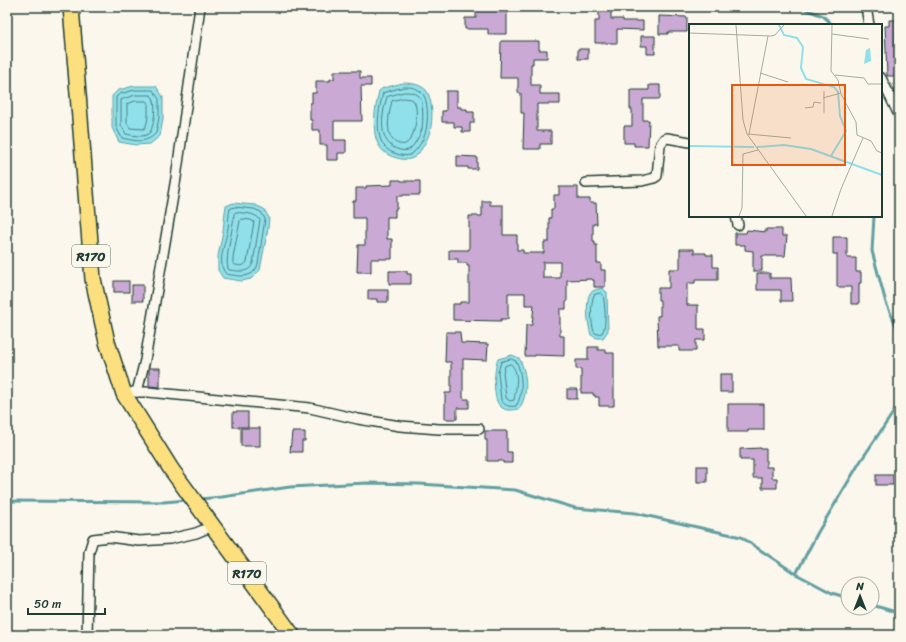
<svg xmlns="http://www.w3.org/2000/svg" width="906" height="642" font-family="Sriracha,sans-serif">
	<style>
		.water { fill: #8fe0ea; stroke: #629fa1 }
		.lines { fill: none; stroke-linecap: round; stroke-linejoin: round }
		.shore { stroke: #4c7e7d; stroke-width: 1 }
		.stream { stroke: #629fa1; stroke-width: 3 }
		.building { fill: #caa9d4; stroke: #1f3d34; fill-rule: evenodd }
		.street-casing { stroke: #1f3d34; stroke-width: 12 }
		.primary-casing { stroke: #1f3d34; stroke-width: 18 }
		.street { stroke: #fbf7ec; stroke-width: 9 }
		.primary { stroke: #fce080; stroke-width: 15 }
		.labels { text-anchor: middle; dominant-baseline: central; stroke-width: 4; stroke-linejoin: round; paint-order: stroke }
		.shield { fill: #fbf7ec; stroke: #61756b; stroke-width: 1 }
		.shield-label { font-size: 13px; font-weight: bold; fill: #1f3d34 }
		.inset-river { fill: none; stroke: #8fe0ea; stroke-width: 2 }
		.inset-road { fill: none; stroke: #a3ada2; stroke-width: 1 }
		.view { fill: #e8590c; fill-opacity: 0.15; stroke: #e8590c; stroke-width: 2 }
		.inset-edge { fill: none; stroke: #1f3d34; stroke-width: 2 }
	</style>
	<rect width="100%" height="100%" fill="#fbf7ec"/>
	<filter id="ink" filterUnits="userSpaceOnUse"><feTurbulence type="fractalNoise" baseFrequency=".025" numOctaves="2"/><feDisplacementMap in="SourceGraphic" scale="8" xChannelSelector="R" yChannelSelector="G"/><feConvolveMatrix kernelMatrix="1 2 1 2 8 2 1 2 1" color-interpolation-filters="sRGB"/></filter>
	<g filter="url(#ink)">
		<!-- water -->
		<g class="water">
			<path d="M403 83C411 83 420 84 426 90 433 99 433 121 430 131 429 137 421 151 417 155 411 161 404 160 397 158 366 151 374 114 379 91L383 88Z"/>
			<polygon points="134,86 156,86 163,97 163,119 160,136 150,144 136,145 119,142 112,128 112,96 118,90"/>
			<polygon points="233,203 255,205 264,209 269,218 268,228 260,270 251,279 241,281 223,278 218,270 218,256 223,231 225,212 226,206"/>
			<path d="M602 288 607 292 608 331 603 338H597L591 335C588 326 585 302 590 293 593 290 598 289 602 288Z"/>
			<path d="M512 355 519 358C527 373 529 394 519 409 512 410 506 412 500 406 492 399 494 368 498 359Z"/>
		</g>
		<g class="lines">
			<!-- shore -->
			<g class="shore">
				<path d="M404 87C410 87 416 87 421 92 429 98 428 121 426 130 425 137 419 147 414 152 409 157 403 156 397 154 371 148 378 112 383 93Z"/>
				<path d="M135 90H153L159 99V118L156 133C146 144 136 141 122 138L116 127V97L120 94Z"/>
				<path d="M404 92C409 92 415 92 419 96 424 101 423 122 422 129 420 135 415 144 411 148 408 151 404 151 400 150 376 144 382 113 387 97Z"/>
				<path d="M136 95H151C152 97 154 98 154 101 156 107 154 131 148 134 142 138 132 135 126 134L121 125V100Z"/>
				<path d="M404 98 411 99 414 101C419 110 416 139 405 144 404 145 401 144 399 144 383 139 389 113 392 101Z"/>
				<path d="M136 101H146L148 103C148 111 149 123 144 129L130 128 127 123V104Z"/>
				<path d="M235 207 254 209 261 212 265 219 258 264C253 280 239 276 226 274 216 262 226 242 228 228 229 222 228 215 230 209Z"/>
				<path d="M236 212C245 214 255 212 260 220L253 263C249 274 239 271 229 270 223 263 234 226 234 214Z"/>
				<path d="M242 219 251 220 254 222 247 262C243 267 238 266 233 264V257L240 221Z"/>
				<path d="M601 293 603 295C605 304 607 327 602 333L597 334 594 332C591 322 590 305 594 295Z"/>
				<path d="M511 359 516 361C522 372 524 395 516 406 509 407 505 406 501 400L498 372 501 362Z"/>
				<path d="M511 364C520 373 516 388 514 400L510 401 506 398 503 372 505 366Z"/>
			</g>
			<!-- stream -->
			<g class="stream">
				<polyline points="800,7 823,16 833,25"/>
				<polyline points="874,216 872,251 886,303 899,332"/>
				<polyline points="199,499 222,497 290,487 367,483 419,484 515,490 575,508 635,513 741,537 796,574 832,593 848,598"/>
				<polyline points="7,501 164,502 187,500"/>
				<polyline points="796,574 818,532 860,462 899,404"/>
				<polyline points="872,605 899,613"/>
			</g>
		</g>
		<!-- building -->
		<g class="building">
			<polygon points="476,7 505,7 505,9 507,9 507,34 488,34 488,29 465,29 465,18 476,18"/>
			<polygon points="599,7 611,7 611,19 623,19 623,21 643,21 643,30 617,29 617,43 595,43 595,21 599,21"/>
			<polygon points="659,16 687,17 687,32 668,32 668,34 659,34"/>
			<polygon points="889,20 899,20 899,31 896,31 896,64 899,64 899,76 887,76 885,26 889,26"/>
			<polygon points="641,36 655,36 655,54 647,54 647,46 641,46"/>
			<polygon points="501,41 539,41 539,50 547,50 547,58 533,58 533,64 531,64 531,85 540,85 540,94 560,94 560,104 537,104 537,131 551,131 551,144 540,144 540,149 523,149 524,113 521,113 521,93 518,93 518,78 500,78"/>
			<rect x="578" y="49" width="10" height="10"/>
			<polygon points="334,71 360,71 360,78 371,78 371,86 361,86 362,121 334,121 334,140 346,140 346,153 338,153 338,160 327,160 327,145 320,145 320,130 312,130 312,120 310,120 310,103 312,103 312,93 316,93 316,81 330,81 330,79 334,79"/>
			<polygon points="649,85 660,85 660,99 643,99 643,120 649,120 648,146 634,146 634,143 624,143 624,126 632,126 632,109 630,109 630,90 649,90"/>
			<polygon points="446,91 457,91 457,107 461,107 461,109 467,109 467,112 474,112 474,123 470,123 470,132 462,132 462,127 454,127 454,122 442,122 442,111 446,111"/>
			<polygon points="457,156 477,157 477,169 468,169 468,167 457,167"/>
			<polygon points="392,180 401,180 401,181 420,181 420,195 403,195 403,196 397,196 397,209 395,209 395,217 387,217 387,239 392,239 392,259 371,259 371,272 357,272 358,245 365,245 365,218 353,218 353,201 356,201 356,188 366,188 366,186 392,185"/>
			<path d="M559 187H578V199H590V203H596L597 224H593V241H595V245H597V263H601V270H605V287H594V280H592V279L567 280V302H566V309H560V336H564V356L535 355V356H525L526 325H532L534 305H525V293H508V319H501V321L453 320V304H460V302H469V266H467V263H458V259H449V250H469V216H482V201H490V205H503V235H517V250H523V253H544V242H549V218H551V209H554V195H559ZM543 262H560V278H543Z"/>
			<polygon points="766,229 782,229 782,236 787,236 785,256 762,256 762,271 753,271 753,251 745,250 745,245 735,245 735,233 746,233 747,230 766,232"/>
			<polygon points="833,237 847,237 847,258 856,258 856,272 861,272 861,283 859,283 859,304 851,304 851,287 837,287 837,254 833,254"/>
			<polygon points="680,249 694,249 694,253 706,253 706,255 713,255 713,267 718,267 718,280 695,280 695,283 687,283 687,305 698,305 698,329 705,329 705,340 696,340 696,351 679,351 679,346 658,346 657,316 660,316 660,300 658,300 658,288 669,288 669,269 680,269"/>
			<polygon points="389,271 407,271 407,274 411,274 411,284 389,284"/>
			<polygon points="757,273 770,273 770,278 791,278 792,301 781,301 781,290 757,290"/>
			<rect x="114" y="281" width="15" height="11"/>
			<rect x="132" y="285" width="11" height="16"/>
			<polygon points="368,290 388,290 388,302 377,302 377,299 368,299"/>
			<polygon points="446,332 460,332 461,343 488,344 487,360 463,359 463,397 464,399 469,399 469,408 457,408 457,419 445,419 445,393 451,393 451,362 445,362"/>
			<polygon points="588,347 598,347 598,350 606,350 606,353 614,353 614,406 599,406 599,397 595,397 595,395 593,395 593,393 581,393 581,369 576,369 576,360 588,360"/>
			<polygon points="149,368 160,368 160,387 149,386"/>
			<rect x="720" y="374" width="12" height="18"/>
			<rect x="567" y="389" width="10" height="10"/>
			<polygon points="728,404 764,404 764,430 748,430 748,432 728,432"/>
			<rect x="233" y="412" width="15" height="15"/>
			<rect x="241" y="428" width="19" height="18"/>
			<polygon points="485,431 507,431 507,452 512,452 512,463 503,463 503,461 487,461 487,440 485,440"/>
			<polygon points="292,432 305,432 305,441 302,441 302,452 290,452"/>
			<polygon points="761,448 761,449 766,449 766,467 772,467 772,478 777,478 777,488 762,488 762,478 753,478 753,460 740,460 740,449"/>
			<rect x="697" y="466" width="10" height="16"/>
			<rect x="876" y="475" width="17" height="10"/>
		</g>
		<g class="lines">
			<defs>
				<g id="street">
					<polyline points="866,7 869,25"/>
					<polyline points="881,78 899,115"/>
					<polyline points="586,183 642,181 654,178 657,176 660,145 664,139 667,138 690,142"/>
					<polyline points="736,216 738,225"/>
					<polyline points="133,392 148,392 310,408 358,419 400,426 439,429 479,429"/>
					<polyline points="137,392 145,360 176,178 200,7"/>
					<polyline points="87,635 89,552 93,539 109,537 139,541 170,539 196,533 213,526"/>
				</g>
				<polyline id="primary" points="71,7 93,279 107,342 124,394 171,469 292,635"/>
			</defs>
			<!-- street casing -->
			<use href="#street" class="street-casing"/>
			<!-- primary casing -->
			<use href="#primary" class="primary-casing"/>
			<!-- street -->
			<use href="#street" class="street"/>
			<!-- primary -->
			<use href="#primary" class="primary"/>
		</g>
	</g>
	<g class="labels">
		<!-- shield labels -->
		<g class="shield">
			<rect x="72" y="245" width="38" height="22" rx="3"/>
			<rect x="228" y="562" width="38" height="22" rx="3"/>
		</g>
		<g class="shield-label">
			<text x="91" y="256">R170</text>
			<text x="247" y="573">R170</text>
		</g>
	</g>
	<!-- overview -->
	<g transform="translate(689 24)">
		<rect width="193" height="193" fill="#fbf7ec"/>
		<path d="M181 24 182 37 175 40 177 26Z" fill="#8fe0ea"/>
		<path class="inset-river" d="M90 1 95 11 108 14 114 23 112 44 117 55 145 63 149 68 151 92 157 107 142 132M0 122 65 123M68 123 95 121 122 125 193 151"/>
		<path class="inset-road" d="M47 1 54 96 58 110 117 192M143 1 142 47 149 56 152 70 167 98 168 111 182 117 188 127 193 129M0 9 82 12 86 11 95 1M143 10 180 15M71 49 99 58M146 51 175 54 179 60H193M135 67V89M134 74 152 69M116 84 124 83 125 78 132 79M59 110 102 114M60 110 79 12M50 192 53 184 54 130 69 126M143 192 152 165 174 114"/>
		<path class="view" d="M43 61H156V141H43Z"/>
		<rect width="193" height="193" class="inset-edge"/>
	</g>
	<!-- margin -->
	<rect width="906" height="642" fill="none" stroke="#fbf7ec" stroke-width="24"/>
	<rect x="12" y="12" width="882" height="618" fill="none" stroke="#1f3d34" stroke-width="1.5" filter="url(#ink)"/>
	<!-- north arrow -->
	<g transform="translate(860 596)"><circle r="19" fill="#fbf7ec" stroke="#a3ada2"/>
	<path d="M0-3L7 15L0 10L-7 15Z" fill="#1f3d34"/>
	<text y="-6" font-size="11" font-weight="bold" text-anchor="middle" fill="#1f3d34">N</text>
	</g>
	<!-- scale -->
	<path d="M28 608v6h77v-6" fill="none" stroke="#1f3d34" stroke-width="2"/>
	<text x="34" y="608" font-size="12" fill="#1f3d34" stroke="#fbf7ec" stroke-width="3" paint-order="stroke">50 m</text>
</svg>
